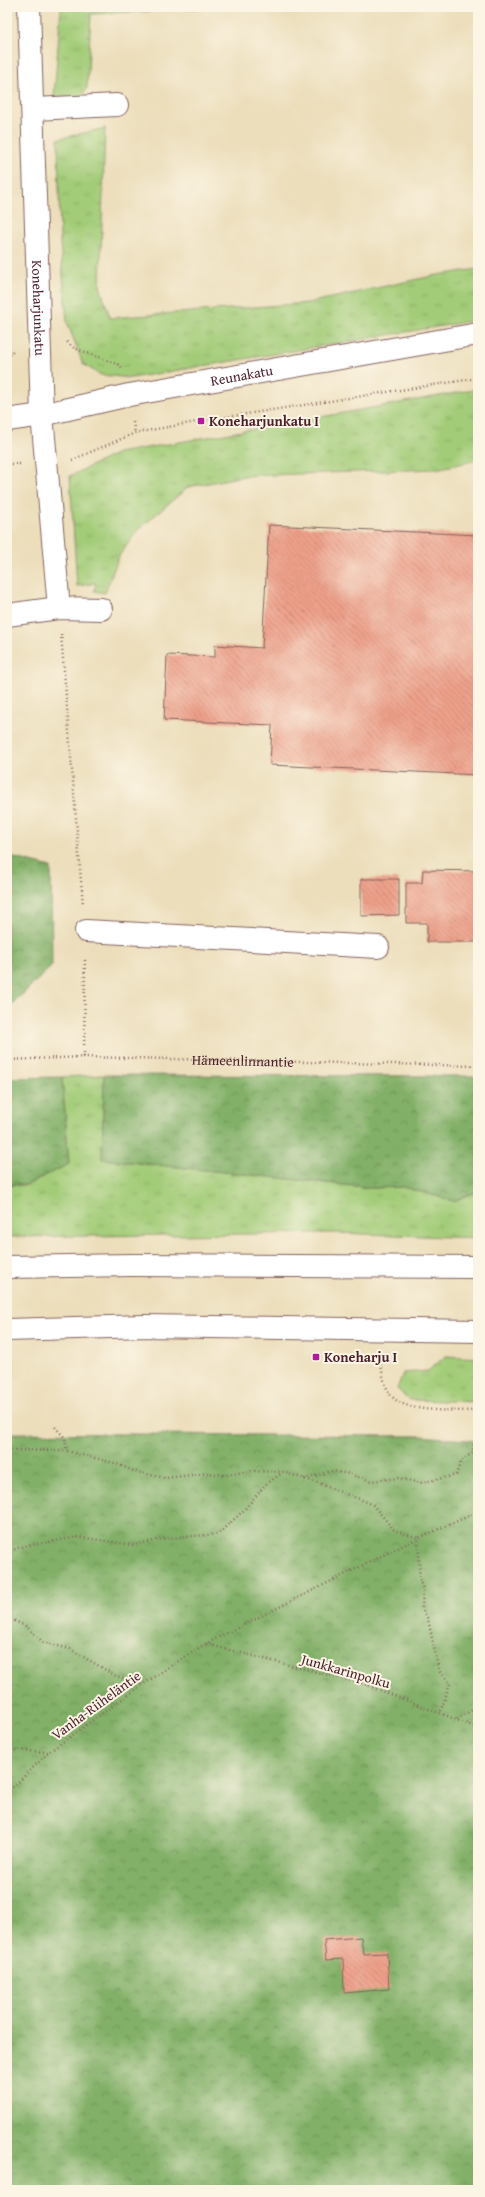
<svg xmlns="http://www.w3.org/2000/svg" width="485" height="2197" font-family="'Gentium Book Plus',serif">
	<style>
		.grass { fill: url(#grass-tufts); stroke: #767652 }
		.forest { fill: url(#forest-crowns); stroke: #66684a }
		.building { fill: url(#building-back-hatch) }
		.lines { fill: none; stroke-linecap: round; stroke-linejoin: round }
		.minor-casing { stroke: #83625d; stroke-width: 24 }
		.major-casing { stroke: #83625d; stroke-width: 24 }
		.path { stroke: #83625d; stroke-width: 2.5; stroke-dasharray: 1 3; stroke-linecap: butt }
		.minor { stroke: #fff; stroke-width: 22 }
		.major { stroke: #fff; stroke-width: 22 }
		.poi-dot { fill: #b5179e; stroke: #fcf5e5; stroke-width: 1.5 }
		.labels { text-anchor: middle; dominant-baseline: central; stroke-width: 4; stroke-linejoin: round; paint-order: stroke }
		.street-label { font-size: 14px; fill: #4a1f2b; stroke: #fcf5e5 }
		.poi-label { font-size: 14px; font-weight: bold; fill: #4a1f2b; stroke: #fcf5e5; text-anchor: start }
	</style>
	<defs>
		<pattern id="grass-tufts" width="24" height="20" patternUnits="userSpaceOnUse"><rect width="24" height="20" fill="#a3cc78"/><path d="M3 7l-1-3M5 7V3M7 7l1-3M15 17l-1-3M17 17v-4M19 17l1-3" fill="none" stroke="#8eaf68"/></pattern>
		<pattern id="forest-crowns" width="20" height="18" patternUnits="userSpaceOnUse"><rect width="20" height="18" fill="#82b068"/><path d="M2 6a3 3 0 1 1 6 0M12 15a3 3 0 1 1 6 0" fill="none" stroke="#6c8f56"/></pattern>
		<pattern id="building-back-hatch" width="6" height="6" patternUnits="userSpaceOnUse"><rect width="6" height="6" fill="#eea08a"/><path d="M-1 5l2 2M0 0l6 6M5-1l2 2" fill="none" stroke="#c38271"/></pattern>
	</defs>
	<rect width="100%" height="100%" fill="#fcf5e5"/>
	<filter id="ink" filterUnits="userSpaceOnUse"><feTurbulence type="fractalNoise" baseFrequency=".025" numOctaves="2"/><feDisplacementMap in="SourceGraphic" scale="8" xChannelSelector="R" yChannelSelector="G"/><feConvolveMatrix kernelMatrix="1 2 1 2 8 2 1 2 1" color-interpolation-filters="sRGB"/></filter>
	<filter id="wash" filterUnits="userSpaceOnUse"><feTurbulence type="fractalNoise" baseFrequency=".012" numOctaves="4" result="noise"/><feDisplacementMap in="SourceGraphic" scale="16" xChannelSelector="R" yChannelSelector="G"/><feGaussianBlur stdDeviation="0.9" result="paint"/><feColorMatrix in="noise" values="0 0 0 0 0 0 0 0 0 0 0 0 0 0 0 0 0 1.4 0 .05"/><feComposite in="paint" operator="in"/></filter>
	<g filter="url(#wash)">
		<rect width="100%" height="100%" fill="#ecdebb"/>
		<!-- grass -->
		<g class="grass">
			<polygon points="61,7 226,7 91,14 87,88 80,99 54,98"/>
			<polygon points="105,128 100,286 110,318 308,303 437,275 478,269 478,320 131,378 101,375 83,364 67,322 60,242 58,139"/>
			<polygon points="478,389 478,460 436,469 244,476 188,487 138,530 119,556 105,593 94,591 96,583 77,586 70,476 118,453"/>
			<polygon points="104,1075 102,1159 373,1188 403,1187 454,1201 478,1191 478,1238 334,1233 7,1237 7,1185 26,1185 69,1164 62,1077"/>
			<polygon points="446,1356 478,1358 478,1402 410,1400 397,1389 403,1373 428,1371"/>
		</g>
		<!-- forest -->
		<g class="forest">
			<polygon points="7,856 51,867 52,966 7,1009"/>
			<polygon points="104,1075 473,1076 478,1079 478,1191 454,1201 403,1187 373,1188 102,1159"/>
			<polygon points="62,1077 69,1164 26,1185 7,1185 7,1078"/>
			<polygon points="7,1433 421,1436 478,1441 478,2190 7,2190"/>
		</g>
		<g id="blocks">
			<!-- building -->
			<g class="building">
				<polygon points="269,525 478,535 478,775 270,765 272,725 164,720 167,655 215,657 215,645 262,648"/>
				<polygon points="423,870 478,871 478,942 427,942 427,923 406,923 406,883 422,883"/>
				<polygon points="361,879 399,879 399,915 361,916"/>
				<polygon points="361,1937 363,1954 387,1953 389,1989 344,1993 343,1959 326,1960 324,1940"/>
			</g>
		</g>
	</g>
	<g filter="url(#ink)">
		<use href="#blocks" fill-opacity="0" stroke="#83625d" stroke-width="1"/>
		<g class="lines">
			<defs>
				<g id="minor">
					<path id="s2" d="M29 7 42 415 59 608"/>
					<polyline points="34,109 117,105"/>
					<path id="s3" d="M7 420 42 415 129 395 478 334"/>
					<polyline points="7,615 59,608 101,609"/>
					<polyline points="86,931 378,947"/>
				</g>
				<g id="major">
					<polyline points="7,1267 133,1265 478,1267"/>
					<polyline points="7,1330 144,1326 478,1331"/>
				</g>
			</defs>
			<!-- minor casing -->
			<use href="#minor" class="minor-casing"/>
			<!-- major casing -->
			<use href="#major" class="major-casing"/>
			<!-- path -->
			<g class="path">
				<polyline points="67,342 74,348 120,365 123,369"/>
				<polyline points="7,358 13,351"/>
				<polyline points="133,422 135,433"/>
				<polyline points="72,460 135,433 201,421 478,378"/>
				<polyline points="7,464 20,464"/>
				<polyline points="61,634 83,905"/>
				<polyline points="84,1057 85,957"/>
				<path id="s1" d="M7 1060 84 1057 478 1066"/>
				<path d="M378 1358H380C382 1371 384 1392 396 1400 414 1413 456 1410 478 1411"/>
				<polyline points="55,1427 65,1438 67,1451"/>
				<polyline points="7,1450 67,1451 114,1463 137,1472 166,1478 208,1473 224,1475 253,1471 283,1472 318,1483 372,1504 394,1530 418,1538 420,1582 423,1589 422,1609 428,1619 439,1671 450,1683 440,1713"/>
				<polyline points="304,1479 332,1471 349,1474 371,1481 399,1478 420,1483 456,1475 461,1461 472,1453 474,1445 478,1444"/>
				<polyline points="7,1553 20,1547 78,1537 133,1545 169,1538 218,1534 244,1510 265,1485 282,1473"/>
				<polyline points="7,1617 27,1627 43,1642 70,1649 116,1676 142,1683"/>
				<polyline points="206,1644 364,1684 478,1728"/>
				<polyline points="457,1719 472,1710 478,1709"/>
				<polyline points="7,1750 48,1752"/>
				<polyline points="7,1793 49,1752 143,1684 205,1644 418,1538 478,1512"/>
			</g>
			<!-- minor -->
			<use href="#minor" class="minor"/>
			<!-- major -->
			<use href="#major" class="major"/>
		</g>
	</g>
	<!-- markers -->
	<g class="poi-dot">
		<rect x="197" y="417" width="8" height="8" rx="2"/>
		<rect x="312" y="1353" width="8" height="8" rx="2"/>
	</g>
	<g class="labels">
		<!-- street labels -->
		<g class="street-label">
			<text stroke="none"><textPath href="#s2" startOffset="301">Koneharjunkatu</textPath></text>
			<text stroke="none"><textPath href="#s3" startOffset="239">Reunakatu</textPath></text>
			<text stroke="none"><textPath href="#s1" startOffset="236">Hämeenlinnantie</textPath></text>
			<text transform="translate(346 1671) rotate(16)">Junkkarinpolku</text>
			<text transform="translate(96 1705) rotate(-36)">Vanha-Riiheläntie</text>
		</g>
		<!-- poi labels -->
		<g class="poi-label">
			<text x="209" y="421">Koneharjunkatu I</text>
			<text x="324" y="1357">Koneharju I</text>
		</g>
	</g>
	<!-- margin -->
	<rect width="485" height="2197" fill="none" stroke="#fcf5e5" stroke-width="24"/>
</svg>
